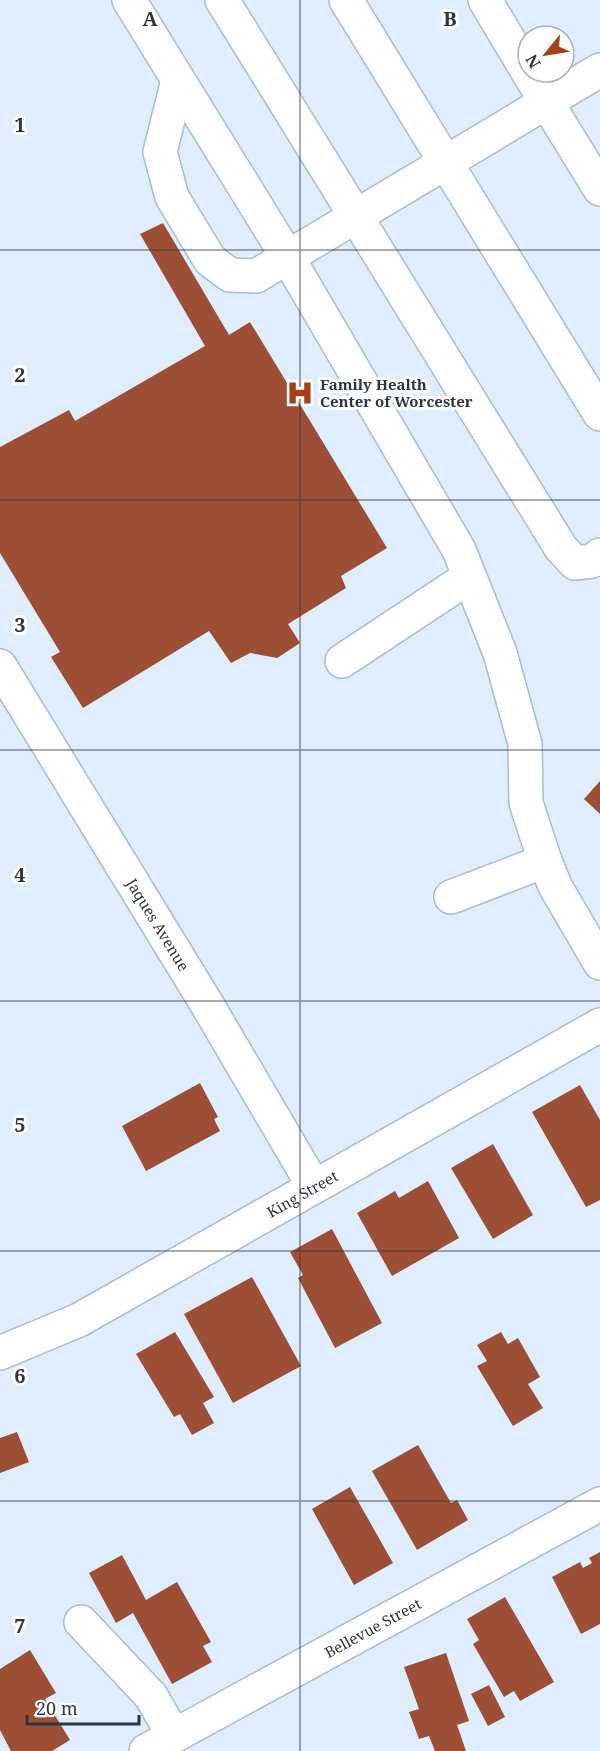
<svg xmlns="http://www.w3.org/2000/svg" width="600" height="1751" font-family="'Noto Serif',serif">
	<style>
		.building { fill: #9c4f34 }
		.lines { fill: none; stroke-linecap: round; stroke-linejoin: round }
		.minor-casing { stroke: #a4bcd6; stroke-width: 36 }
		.minor { stroke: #fff; stroke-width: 33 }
		.grid { fill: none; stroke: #2c3640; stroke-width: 1.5; stroke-opacity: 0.55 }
		.labels { text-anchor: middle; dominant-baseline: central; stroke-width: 6; stroke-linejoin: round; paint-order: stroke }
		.poi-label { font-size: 15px; font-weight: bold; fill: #2c3640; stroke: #fff; text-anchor: start }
		.street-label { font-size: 15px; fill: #2c3640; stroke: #fff }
		.grid-label { font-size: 20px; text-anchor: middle; font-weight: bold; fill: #2c3640; stroke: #fff; stroke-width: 6; stroke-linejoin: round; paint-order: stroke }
	</style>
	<rect width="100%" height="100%" fill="#dfedfe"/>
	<!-- building -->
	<g class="building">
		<polygon points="163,223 229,335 250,322 387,548 341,576 346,588 288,624 300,643 277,658 250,653 231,663 209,631 83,708 51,657 60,652 0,553 0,447 69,410 75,421 205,346 140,234"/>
		<polygon points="600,781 600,814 584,799"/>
		<polygon points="200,1083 218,1117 214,1119 220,1131 146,1171 122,1126"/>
		<polygon points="580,1085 600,1120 600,1200 586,1207 532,1112"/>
		<polygon points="493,1144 533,1215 493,1239 451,1168"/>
		<polygon points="428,1181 459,1238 392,1276 357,1213 395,1191 399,1198"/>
		<polygon points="332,1229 382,1323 335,1348 298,1278 303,1275 290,1252"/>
		<polygon points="252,1277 301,1366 233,1403 184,1314"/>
		<polygon points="175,1332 214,1397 203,1403 214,1423 192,1435 180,1414 174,1417 136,1354"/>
		<polygon points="501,1332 508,1344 518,1338 540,1377 528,1384 543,1408 513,1426 477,1366 487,1361 477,1345"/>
		<polygon points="17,1432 29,1462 0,1473 0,1438"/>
		<polygon points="418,1445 451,1503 457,1500 468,1520 417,1550 372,1471"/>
		<polygon points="350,1487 393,1563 354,1585 312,1509"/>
		<polygon points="600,1552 600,1624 581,1634 552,1577 580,1562 583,1568 592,1563 589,1558"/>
		<polygon points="122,1555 146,1600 177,1582 211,1642 203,1646 212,1662 172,1684 133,1613 116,1623 89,1573"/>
		<polygon points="505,1597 554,1682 520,1701 514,1691 504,1697 473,1644 479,1640 467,1619"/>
		<polygon points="30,1650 56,1693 45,1699 70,1740 52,1751 11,1751 0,1730 0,1669"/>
		<polygon points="446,1653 469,1721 457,1725 466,1751 435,1751 429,1736 419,1739 409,1712 419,1709 404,1667"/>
		<polygon points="489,1685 505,1717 488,1726 471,1694"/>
	</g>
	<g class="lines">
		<defs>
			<g id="minor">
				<polyline points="129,0 287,256 459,550 500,653 525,744 526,803 545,861 555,886 600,963"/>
				<polyline points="222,0 561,548 575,563 592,561 600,555"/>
				<polyline points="346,0 600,414"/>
				<polyline points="485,0 528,72"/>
				<polyline points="528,72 600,189"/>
				<polyline points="178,80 160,152 172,197 210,260 230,275 256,276 600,70"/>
				<polyline points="342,661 469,577"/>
				<path id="s1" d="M0 666 208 1006 313 1185"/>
				<polyline points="451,897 545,861"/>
				<path id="s2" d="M0 1353 79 1320 600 1025"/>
				<polyline points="81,1622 151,1696 174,1736"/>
				<path id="s3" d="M146 1751 600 1504"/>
			</g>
		</defs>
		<!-- minor casing -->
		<use href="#minor" class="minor-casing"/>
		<!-- minor -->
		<use href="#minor" class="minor"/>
	</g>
	<!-- grid -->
	<path class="grid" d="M300 0V1751M0 250H600M0 500H600M0 750H600M0 1001H600M0 1251H600M0 1501H600"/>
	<!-- icons -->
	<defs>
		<symbol id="hospital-bare" viewBox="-9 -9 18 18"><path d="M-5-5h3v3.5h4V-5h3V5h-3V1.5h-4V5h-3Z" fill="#a53f16" stroke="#fff" stroke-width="2.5" paint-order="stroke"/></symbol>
	</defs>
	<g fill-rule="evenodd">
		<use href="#hospital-bare" x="281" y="374" width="38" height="38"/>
	</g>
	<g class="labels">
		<!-- poi labels -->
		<g class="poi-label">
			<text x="320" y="384">Family Health<tspan x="320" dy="17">Center of Worcester</tspan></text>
		</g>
		<!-- street labels -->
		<g class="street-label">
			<text stroke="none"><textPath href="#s1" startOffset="303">Jaques Avenue</textPath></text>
			<text stroke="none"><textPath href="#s2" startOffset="342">King Street</textPath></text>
			<text stroke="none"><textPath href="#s3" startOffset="258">Bellevue Street</textPath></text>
		</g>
	</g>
	<g class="grid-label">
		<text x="150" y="26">A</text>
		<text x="450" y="26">B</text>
		<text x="20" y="132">1</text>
		<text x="20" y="382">2</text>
		<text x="20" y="632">3</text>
		<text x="20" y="882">4</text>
		<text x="20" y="1132">5</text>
		<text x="20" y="1383">6</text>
		<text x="20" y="1633">7</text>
	</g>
	<!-- north arrow -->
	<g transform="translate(546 54) rotate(240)"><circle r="28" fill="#ffffff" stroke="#abafb3" stroke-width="1.5"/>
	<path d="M0-4.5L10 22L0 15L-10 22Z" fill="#a53f16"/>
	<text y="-9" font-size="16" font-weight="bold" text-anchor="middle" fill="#2c3640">N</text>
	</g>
	<!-- scale -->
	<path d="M27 1715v9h112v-9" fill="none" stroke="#2c3640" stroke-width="3"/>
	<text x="36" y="1715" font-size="18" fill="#2c3640" stroke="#ffffff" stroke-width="4.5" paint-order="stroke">20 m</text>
</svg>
